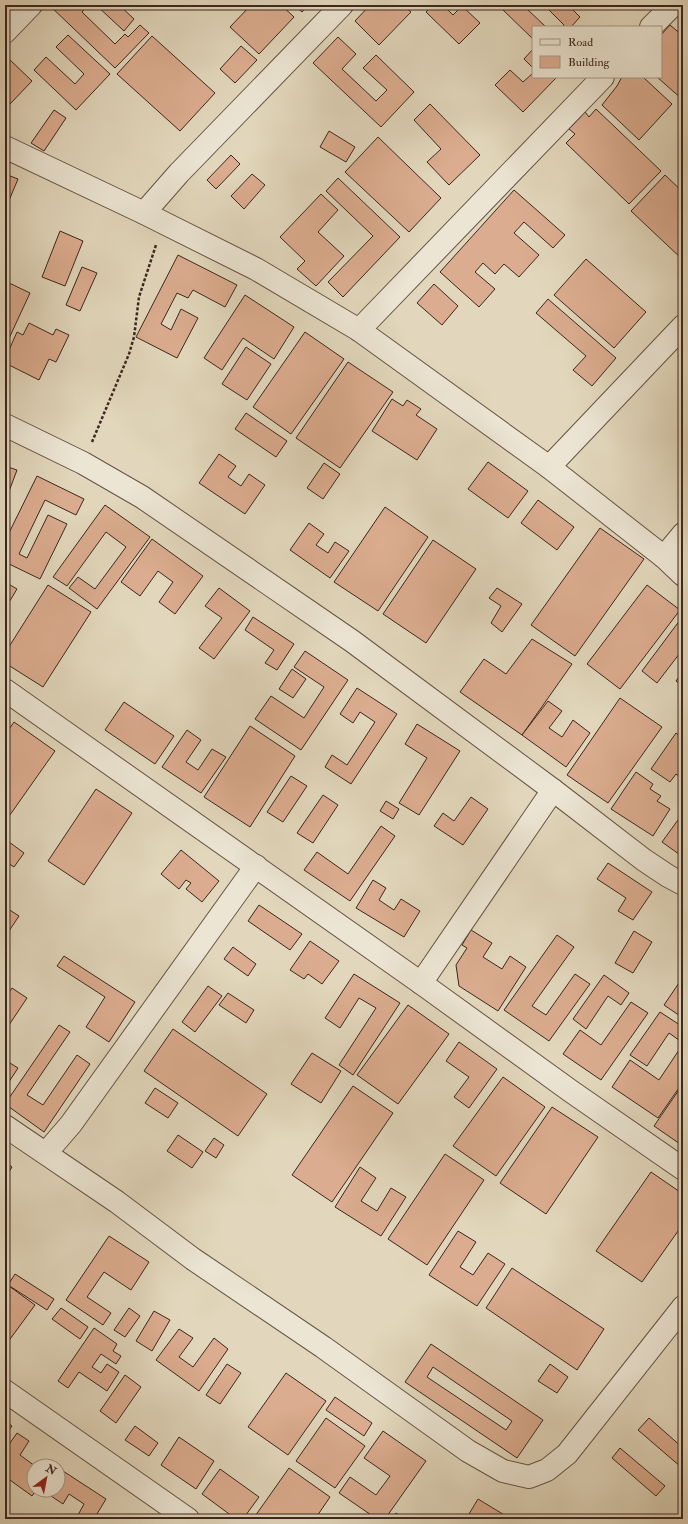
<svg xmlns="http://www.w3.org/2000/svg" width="688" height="1524" font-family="'IM FELL Double Pica',serif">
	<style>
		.building { fill: #dbac8f; stroke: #3c271e; fill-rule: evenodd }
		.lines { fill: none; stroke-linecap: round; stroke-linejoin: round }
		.minor-casing { stroke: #665346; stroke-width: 24 }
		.path { stroke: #3c271e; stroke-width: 2.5; stroke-dasharray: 3 2; stroke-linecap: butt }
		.minor { stroke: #ece5d3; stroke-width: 22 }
	</style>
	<rect width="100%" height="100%" fill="#e2d7bc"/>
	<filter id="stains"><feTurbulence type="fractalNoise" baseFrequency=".005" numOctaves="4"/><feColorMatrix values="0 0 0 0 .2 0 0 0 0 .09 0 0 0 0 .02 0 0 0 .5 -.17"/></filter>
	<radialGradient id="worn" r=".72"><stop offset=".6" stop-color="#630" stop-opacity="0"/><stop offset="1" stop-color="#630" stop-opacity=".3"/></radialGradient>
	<!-- building -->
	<g class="building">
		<polygon points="49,5 88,5 82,12 115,44 125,34 128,37 140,25 149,33 115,68"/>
		<polygon points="96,5 119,5 134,19 124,31"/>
		<polygon points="251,5 281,5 294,17 259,54 230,27"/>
		<polygon points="294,5 308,5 302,12"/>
		<polygon points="370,5 403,5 411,12 379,45 355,21"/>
		<polygon points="433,5 443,5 453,15 462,6 480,23 459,44 426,12"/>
		<polygon points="506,5 530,5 527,9 546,27 533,27 533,39 502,9"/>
		<polygon points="544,5 568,5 580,17 571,27 563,27 564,25"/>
		<polygon points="670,25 683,36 683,100 657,77 661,77 661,35"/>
		<polygon points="68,35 110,74 76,110 34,70 46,57 75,84 84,74 56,47"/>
		<polygon points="152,36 215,93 180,131 117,74"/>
		<polygon points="338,37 356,54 342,69 376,101 387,90 363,68 376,55 414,92 381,127 313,63"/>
		<polygon points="241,46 257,60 235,83 220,69"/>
		<polygon points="533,49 533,68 524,59"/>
		<polygon points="7,57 32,81 10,104 5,100 5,59"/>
		<polygon points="510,70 523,82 533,73 533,77 557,77 523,112 495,85"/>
		<polygon points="622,77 643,77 672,104 639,140 602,105 617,86"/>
		<polygon points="430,104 480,155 449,185 427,162 441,149 414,120"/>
		<polygon points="596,109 661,171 629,204 566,143 575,134 569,129 585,112 589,117"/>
		<polygon points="54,110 66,118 44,151 31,143"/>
		<polygon points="329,131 355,147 346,162 320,147"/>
		<polygon points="378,137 441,198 409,232 345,172"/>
		<polygon points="231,155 240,164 216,189 207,180"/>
		<polygon points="5,174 18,179 5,210"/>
		<polygon points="252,174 265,185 244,209 231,196"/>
		<polygon points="665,175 683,192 683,260 631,211"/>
		<polygon points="338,178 400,237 343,297 328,282 373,236 326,191"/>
		<polygon points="514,190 565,235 553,248 524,222 514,233 539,255 519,277 504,264 495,274 483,263 475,272 495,289 479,307 440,272"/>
		<polygon points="321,194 338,210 318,232 344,256 316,286 297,269 305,261 280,237"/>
		<polygon points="60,231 83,241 65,286 42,277"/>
		<polygon points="178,255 237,285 225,307 193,290 188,298 177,293 161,324 171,330 181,309 198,318 177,358 136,337"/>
		<polygon points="586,259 646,312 614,348 554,295"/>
		<polygon points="82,267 97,273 80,311 66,305"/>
		<polygon points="5,281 30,293 5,347"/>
		<polygon points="434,284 458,306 442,325 417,303"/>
		<polygon points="245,295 294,327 274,359 243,338 222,370 204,358"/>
		<polygon points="548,299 616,358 592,386 573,370 586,356 536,313"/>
		<polygon points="29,323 53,335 56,329 69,335 56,362 49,359 39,380 9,365 10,362 5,359 17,332 23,335"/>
		<polygon points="305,332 344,359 291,434 253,407"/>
		<polygon points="246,347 271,364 247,400 222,384"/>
		<polygon points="348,362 393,392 340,468 296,438"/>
		<polygon points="392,399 403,406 407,400 421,409 416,415 437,429 417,460 372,431"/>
		<polygon points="246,413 287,441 276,457 235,429"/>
		<polygon points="219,454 236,466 228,477 241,486 249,474 265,485 245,514 199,483"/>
		<polygon points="488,462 528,491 508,518 468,489"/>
		<polygon points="324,463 340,474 323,499 307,488"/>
		<polygon points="5,466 17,470 5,502"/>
		<polygon points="37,476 84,499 76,515 45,500 19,554 27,558 48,515 67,524 40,579 5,562 5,541"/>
		<polygon points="538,500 574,527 557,550 521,523"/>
		<polygon points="105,505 150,537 97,609 69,588 78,577 95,589 126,547 106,532 67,586 53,577"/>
		<polygon points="385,507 428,537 378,611 334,582"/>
		<polygon points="309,523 324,534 316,545 328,553 335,542 349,551 330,578 290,550"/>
		<polygon points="600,528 644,559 575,656 531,625"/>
		<polygon points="152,539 203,576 175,614 159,602 173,582 158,571 140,596 121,582"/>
		<polygon points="433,540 476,569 426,643 383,614"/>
		<polygon points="5,582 17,589 5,609"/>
		<polygon points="48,585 91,612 43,687 5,663 5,653"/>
		<polygon points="647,585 680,610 620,689 587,664"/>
		<polygon points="219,588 250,611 214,659 199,648 222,618 205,606"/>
		<polygon points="497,588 522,604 502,632 491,623 501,606 489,598"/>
		<polygon points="253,617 294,644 277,670 265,663 274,650 245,630"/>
		<polygon points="680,620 683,622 683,649 657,683 642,671"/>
		<polygon points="532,639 572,664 522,735 460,692 484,659 506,674"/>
		<polygon points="305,651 348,680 301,750 255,719 271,696 304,718 324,687 294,667"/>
		<polygon points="292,669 306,679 293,698 279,689"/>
		<polygon points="683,671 683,686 676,681"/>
		<polygon points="357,688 397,714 351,784 325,767 332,755 347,765 375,722 360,712 353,723 340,714"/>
		<polygon points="620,698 662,727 608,803 567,775"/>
		<polygon points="548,701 562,711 549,728 562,737 573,720 590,733 566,767 522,735"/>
		<polygon points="124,702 174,736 155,764 105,730"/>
		<polygon points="14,722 55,751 5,822 5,735"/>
		<polygon points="417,724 460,751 419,815 399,803 427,758 405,744"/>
		<polygon points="250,726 295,756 250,827 204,797"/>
		<polygon points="187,730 201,740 186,762 198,770 212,749 226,757 201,793 162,767"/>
		<polygon points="676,733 683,739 683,779 676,774 670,782 651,769"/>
		<polygon points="636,772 653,784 650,789 661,796 657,801 670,809 653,836 611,809"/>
		<polygon points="291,776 307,786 283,822 267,812"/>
		<polygon points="96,789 132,813 84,885 48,861"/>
		<polygon points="323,795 338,805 313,843 297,833"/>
		<polygon points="471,797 488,809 463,845 434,826 443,813 454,821"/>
		<polygon points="386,801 399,809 393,819 380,811"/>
		<polygon points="683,813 683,857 662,842"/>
		<polygon points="381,826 395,836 350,901 304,870 317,852 348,874"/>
		<polygon points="5,839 24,853 14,867 5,861"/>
		<polygon points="181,850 219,881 202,902 186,889 191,883 186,880 179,889 161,874"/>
		<polygon points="608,863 652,892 633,920 618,911 626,898 597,879"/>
		<polygon points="373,880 386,888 379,900 394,910 401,899 420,911 404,937 356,908"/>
		<polygon points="259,905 302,934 290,950 248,921"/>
		<polygon points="5,907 19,916 5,937"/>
		<polygon points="471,930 492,943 483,957 502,969 510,956 526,967 498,1011 459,986 456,965 467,948 462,945"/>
		<polygon points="634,931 652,942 633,973 615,963"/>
		<polygon points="557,935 574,947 532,1006 546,1015 575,974 590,984 549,1041 504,1010"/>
		<polygon points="310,941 339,961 322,984 308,974 304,979 290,970"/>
		<polygon points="233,947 256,964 248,976 224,959"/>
		<polygon points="64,956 135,1002 109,1042 86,1027 105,997 57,966"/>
		<polygon points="354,974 400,1003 353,1075 339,1065 376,1008 359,998 340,1028 325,1018"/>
		<polygon points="604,975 629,993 621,1005 608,996 586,1029 573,1019"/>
		<polygon points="683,977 683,1018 664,1005"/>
		<polygon points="208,986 222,996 195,1032 182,1022"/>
		<polygon points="12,988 27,998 5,1031 5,998"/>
		<polygon points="228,993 254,1010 246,1023 219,1005"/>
		<polygon points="631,1002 648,1013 601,1080 563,1054 580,1030 601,1045"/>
		<polygon points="408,1005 449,1034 398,1104 357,1075"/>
		<polygon points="660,1012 683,1027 683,1043 669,1033 647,1066 630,1055"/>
		<polygon points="59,1025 70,1032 27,1095 43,1105 77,1055 90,1064 44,1132 5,1104"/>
		<polygon points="173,1029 267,1094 238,1136 144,1071"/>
		<polygon points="459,1042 497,1069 469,1108 454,1097 469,1077 446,1061"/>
		<polygon points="683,1044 683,1082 658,1118 612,1087 630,1060 659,1080"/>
		<polygon points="312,1053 341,1071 321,1103 291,1084"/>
		<polygon points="5,1060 18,1068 5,1088"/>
		<polygon points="503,1077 545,1107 496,1176 453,1146"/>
		<polygon points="683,1084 683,1146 654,1126"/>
		<polygon points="353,1086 393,1113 332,1202 292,1175"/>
		<polygon points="155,1088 178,1103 168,1118 145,1103"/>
		<polygon points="552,1107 598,1137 546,1214 500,1183"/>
		<polygon points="178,1135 203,1152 192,1168 167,1151"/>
		<polygon points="214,1138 224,1145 216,1158 205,1151"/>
		<polygon points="445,1154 484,1180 427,1265 388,1239"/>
		<polygon points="5,1162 12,1167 5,1178"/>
		<polygon points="360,1167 376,1178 361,1201 377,1211 391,1188 406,1197 381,1236 335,1207"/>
		<polygon points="651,1172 683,1194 683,1224 642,1282 596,1251"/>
		<polygon points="458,1231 476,1242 460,1267 473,1275 488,1253 505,1264 477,1306 429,1275"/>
		<polygon points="109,1236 149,1262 131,1290 104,1272 87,1297 111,1313 103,1325 66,1300"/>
		<polygon points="512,1268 604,1329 577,1370 486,1308"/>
		<polygon points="15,1274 54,1299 47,1310 8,1285"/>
		<polygon points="5,1283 35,1305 5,1346"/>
		<polygon points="61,1308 88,1327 80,1339 52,1319"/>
		<polygon points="129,1308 140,1316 125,1337 114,1330"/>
		<polygon points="154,1311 170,1320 152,1351 136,1341"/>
		<polygon points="94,1328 117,1344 113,1351 121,1356 116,1364 101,1354 92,1367 101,1373 107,1364 119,1372 107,1391 79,1372 68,1388 58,1381"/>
		<polygon points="179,1329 193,1338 179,1357 193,1367 214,1338 228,1349 199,1391 156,1360"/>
		<path d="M431 1344 543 1420 517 1458 405 1382ZM433 1367 512 1421 506 1430 427 1377Z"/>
		<polygon points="227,1364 241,1373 220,1404 206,1395"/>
		<polygon points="550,1364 568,1377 557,1393 538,1381"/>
		<polygon points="286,1373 326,1401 288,1455 248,1427"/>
		<polygon points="125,1375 141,1387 116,1423 100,1411"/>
		<polygon points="335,1397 372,1423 364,1436 326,1410"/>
		<polygon points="326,1418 365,1446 335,1488 296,1461"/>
		<polygon points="649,1418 683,1448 683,1465 681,1467 638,1430"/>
		<polygon points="5,1421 12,1426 5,1436"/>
		<polygon points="135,1426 158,1443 149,1456 125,1440"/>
		<polygon points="383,1431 426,1461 385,1519 377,1519 339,1493 350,1477 376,1495 390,1476 364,1458"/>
		<polygon points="17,1433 29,1441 20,1455 35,1466 34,1490 36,1490 32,1496 10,1480 5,1487 5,1450"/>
		<polygon points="179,1437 214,1461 196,1489 161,1465"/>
		<polygon points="620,1448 665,1486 656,1496 612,1458"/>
		<polygon points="289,1468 330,1497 315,1519 253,1519"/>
		<polygon points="220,1469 259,1497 243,1519 236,1519 202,1494"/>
		<polygon points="63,1471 106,1499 94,1519 84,1519 78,1515 84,1504 69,1494 63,1504 48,1494 51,1490 58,1490 58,1479"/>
		<polygon points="478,1499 511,1519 491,1519 484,1515 484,1519 466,1519"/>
		<polygon points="396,1513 404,1519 392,1519"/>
	</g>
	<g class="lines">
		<defs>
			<g id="minor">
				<polyline points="651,27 673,5"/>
				<polyline points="5,32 31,5"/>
				<polyline points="5,147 144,213 256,269 359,330 549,467 664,557 683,575"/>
				<polyline points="144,213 179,173 342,5"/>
				<polyline points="359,330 603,77"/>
				<polyline points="5,425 83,463 142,497 352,641 553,790 644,860 668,876 683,884"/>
				<polyline points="549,467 683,326"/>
				<polyline points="664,557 683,534"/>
				<polyline points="5,690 421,983 572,1092 683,1169"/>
				<polyline points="421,983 553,790"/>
				<polyline points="5,1126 117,1202 193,1259 323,1347 468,1451 503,1471 529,1477 547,1470 567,1454 683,1307"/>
				<polyline points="46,1153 71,1124 256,866"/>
				<polyline points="5,1391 188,1519"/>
			</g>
		</defs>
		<!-- minor casing -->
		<use href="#minor" class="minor-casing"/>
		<!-- path -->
		<polyline class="path" points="92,442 129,354 134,337 139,297 156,245"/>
		<!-- minor -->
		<use href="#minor" class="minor"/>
	</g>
	<!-- margin -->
	<rect width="688" height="1524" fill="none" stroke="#e2d7bc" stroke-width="20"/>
	<rect x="6" y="6" width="676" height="1512" fill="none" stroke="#3c271e" stroke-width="2"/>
	<rect x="10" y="10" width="668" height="1504" fill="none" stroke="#3c271e"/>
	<!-- legend -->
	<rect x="532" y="26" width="130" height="52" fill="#ece5d3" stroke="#a6998b"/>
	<rect x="540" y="39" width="20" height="6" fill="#ece5d3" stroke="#a6998b"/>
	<text x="568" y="46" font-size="12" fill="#3c271e">Road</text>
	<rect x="540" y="56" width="20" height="12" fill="#dbac8f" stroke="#a6998b"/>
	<text x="568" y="66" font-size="12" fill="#3c271e">Building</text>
	<!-- north arrow -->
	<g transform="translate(46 1478) rotate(32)"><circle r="19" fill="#ece5d3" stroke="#a6998b"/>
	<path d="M0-3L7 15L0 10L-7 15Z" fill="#8f2418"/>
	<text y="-6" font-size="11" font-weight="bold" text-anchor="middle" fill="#3c271e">N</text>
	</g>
	<rect width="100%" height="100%" filter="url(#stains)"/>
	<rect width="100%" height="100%" fill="url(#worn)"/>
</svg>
